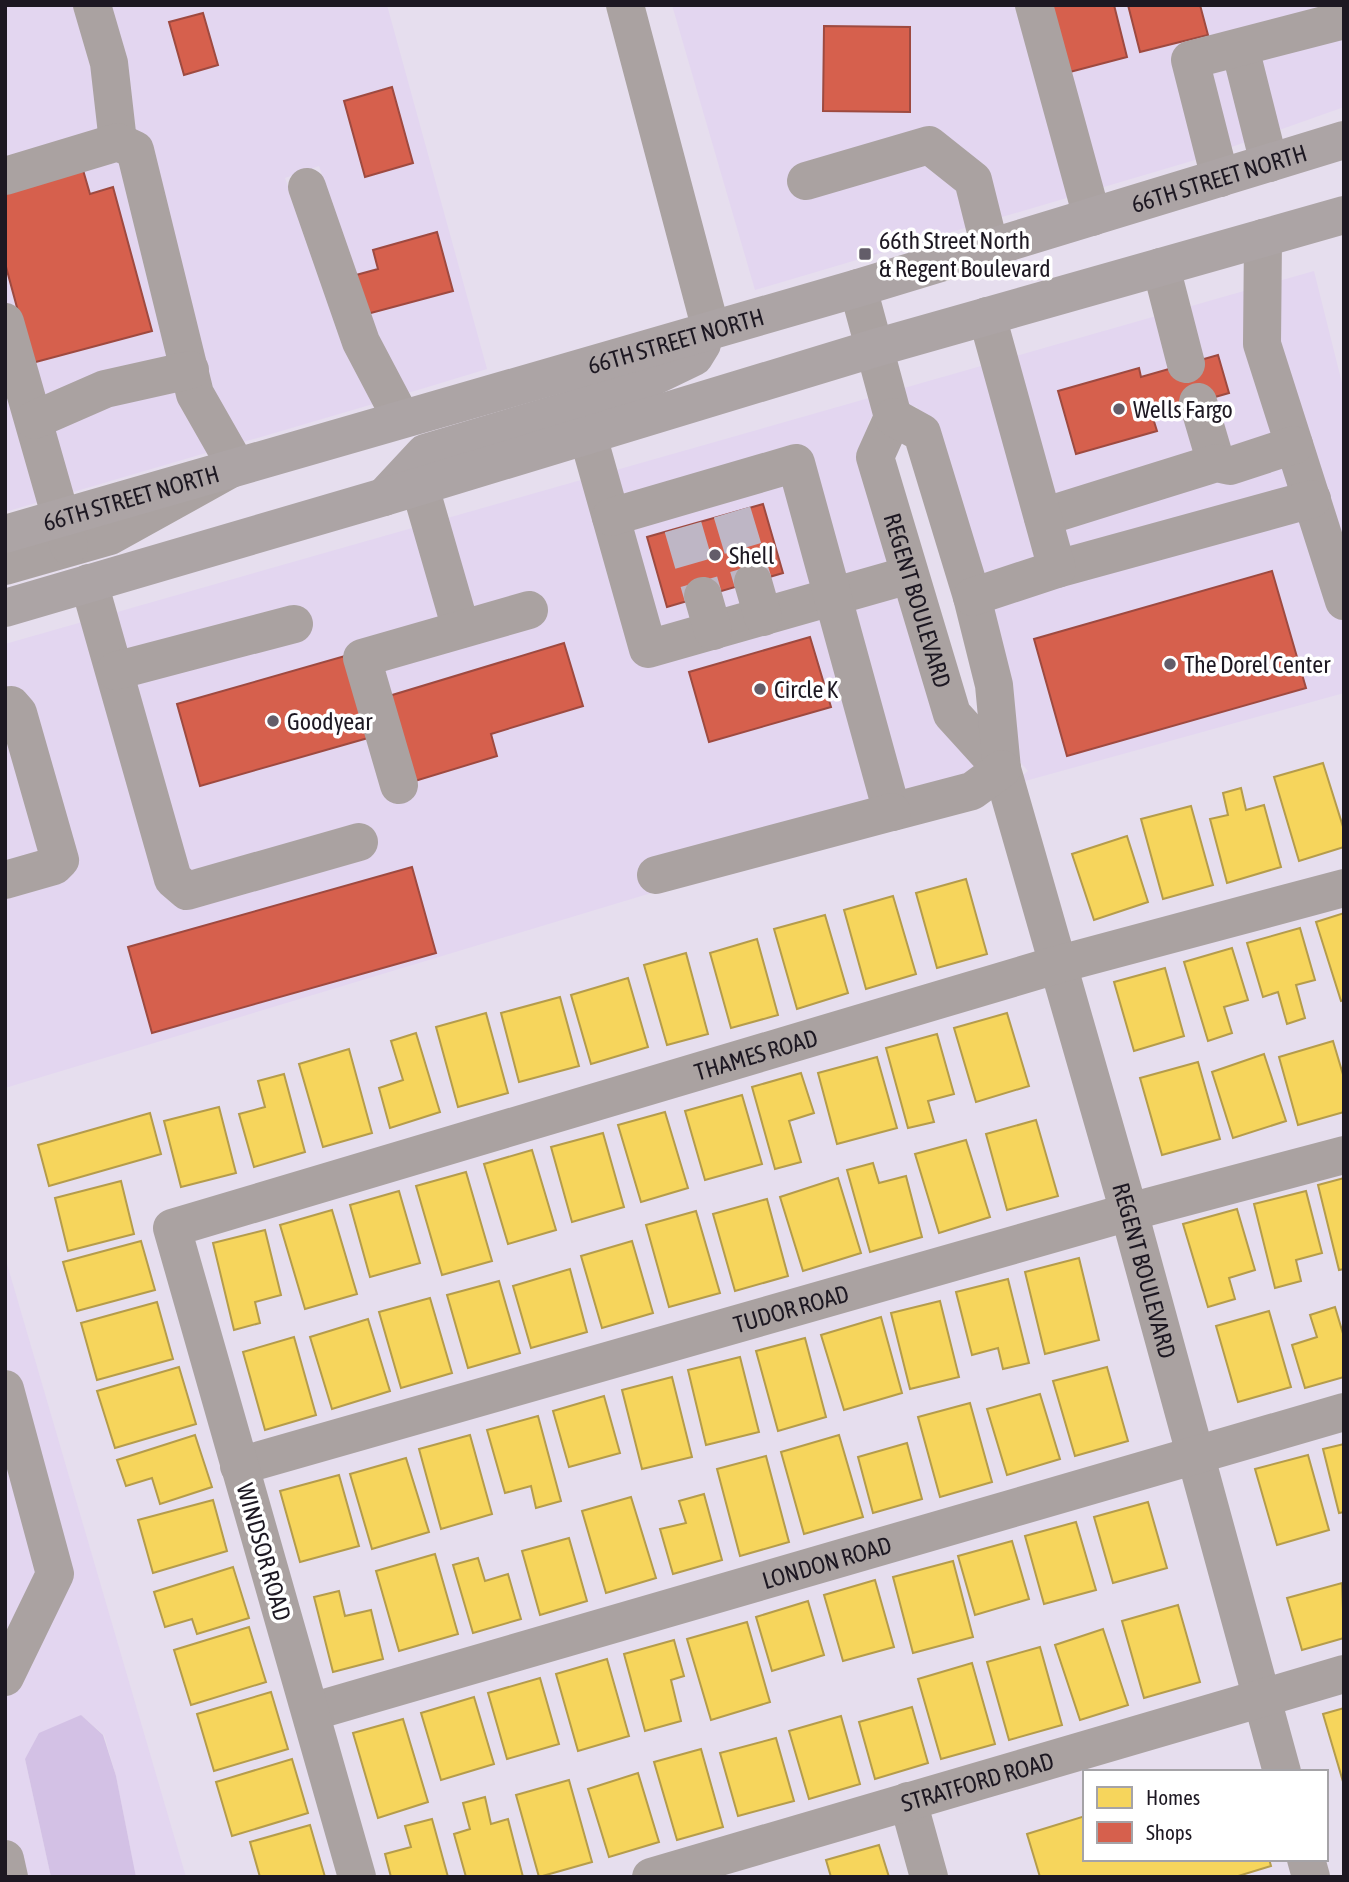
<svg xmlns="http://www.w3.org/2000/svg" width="1349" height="1882" font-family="'Asap Condensed',sans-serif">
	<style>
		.built { fill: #e3d6f0 }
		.green { fill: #d3c1e5 }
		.homes { fill: #f6d55c; stroke: #b59c4b; stroke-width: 2 }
		.shops { fill: #d6604d; stroke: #9e4a40; stroke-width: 2 }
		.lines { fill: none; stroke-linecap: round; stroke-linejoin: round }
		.minor-tunnel { stroke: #beb6c5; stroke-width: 38; stroke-dasharray: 38 19; stroke-linecap: butt }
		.minor { stroke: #aaa2a1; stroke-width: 38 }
		.major { stroke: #aca4a5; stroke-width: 38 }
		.poi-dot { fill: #635d69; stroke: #fff; stroke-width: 2.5 }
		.labels { text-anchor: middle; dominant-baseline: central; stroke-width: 7; stroke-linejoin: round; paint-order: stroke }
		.street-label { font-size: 24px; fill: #1d1822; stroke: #fff }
		.poi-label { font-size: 24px; fill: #1d1822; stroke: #fff; text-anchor: start }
	</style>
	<rect width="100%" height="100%" fill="#e6deee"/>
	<!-- built -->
	<g class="built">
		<polygon points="5,5 387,5 487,369 408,393 378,335 319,166 285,178 344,348 373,404 5,512"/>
		<polygon points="672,5 1344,5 1344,107 1195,160 755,290"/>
		<polygon points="1314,271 1344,391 1344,693 1025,781 1023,775 1028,771 1020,762 917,407 909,405 904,388"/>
		<polygon points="869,398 873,415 868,423 989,791 5,1088 5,644"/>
		<polygon points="5,1257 186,1877 136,1877 116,1776 104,1735 81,1715 25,1759 51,1877 5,1877"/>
	</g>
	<!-- green -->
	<polygon class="green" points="81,1715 103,1735 116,1776 136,1877 51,1877 25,1759 39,1733"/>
	<!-- homes -->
	<g class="homes">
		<polygon points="1323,763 1344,830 1344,847 1299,861 1274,777"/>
		<polygon points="1241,788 1246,810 1264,805 1281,867 1227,883 1210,819 1228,815 1223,793"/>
		<polygon points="1191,806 1213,885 1163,899 1141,819"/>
		<polygon points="1127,836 1148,902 1094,920 1072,854"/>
		<polygon points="966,879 987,954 937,968 916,893"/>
		<polygon points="893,896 916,974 866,989 844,910"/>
		<polygon points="1344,913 1344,1000 1341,1001 1316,922"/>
		<polygon points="825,915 848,993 797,1009 774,929"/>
		<polygon points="1300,928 1315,980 1296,985 1305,1018 1287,1024 1278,992 1263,997 1247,943"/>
		<polygon points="757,939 778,1015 731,1028 710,953"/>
		<polygon points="1232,948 1248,1000 1224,1007 1232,1033 1208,1041 1184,962"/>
		<polygon points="686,953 708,1034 667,1045 644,965"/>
		<polygon points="1165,968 1184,1036 1134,1051 1114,982"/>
		<polygon points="628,978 648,1047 591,1064 571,995"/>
		<polygon points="560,997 579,1066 519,1082 501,1013"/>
		<polygon points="486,1013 508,1093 458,1107 436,1027"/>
		<polygon points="1007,1013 1029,1086 976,1102 954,1028"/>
		<polygon points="416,1033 440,1112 390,1128 379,1088 403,1080 391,1041"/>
		<polygon points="937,1034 954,1094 928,1101 934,1122 908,1128 886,1048"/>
		<polygon points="1333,1041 1344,1078 1344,1112 1298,1125 1279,1057"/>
		<polygon points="349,1049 372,1133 323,1147 299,1064"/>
		<polygon points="1264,1054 1286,1121 1233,1138 1212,1072"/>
		<polygon points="877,1057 897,1128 837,1144 818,1073"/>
		<polygon points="1198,1062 1220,1139 1162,1155 1140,1078"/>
		<polygon points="801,1073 814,1113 789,1121 801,1162 775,1169 752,1087"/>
		<polygon points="284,1074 305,1152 254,1167 239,1114 265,1107 258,1081"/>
		<polygon points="742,1095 762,1164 705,1180 685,1111"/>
		<polygon points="219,1107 236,1173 181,1187 164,1121"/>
		<polygon points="665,1112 688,1188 641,1202 618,1125"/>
		<polygon points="150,1113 161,1154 49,1186 38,1145"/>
		<polygon points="1036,1120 1058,1196 1007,1210 986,1134"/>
		<polygon points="603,1133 624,1207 572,1222 551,1147"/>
		<polygon points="966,1140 990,1217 939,1233 915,1154"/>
		<polygon points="532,1150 556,1230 508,1244 484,1164"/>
		<polygon points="873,1163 879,1183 906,1176 922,1237 870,1252 847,1170"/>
		<polygon points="466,1172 492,1261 442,1275 416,1186"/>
		<polygon points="838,1178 861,1253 803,1271 780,1197"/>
		<polygon points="1344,1178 1344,1269 1339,1270 1318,1185"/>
		<polygon points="121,1181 134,1234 68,1251 55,1198"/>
		<polygon points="399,1191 420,1263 370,1277 350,1205"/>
		<polygon points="1306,1191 1322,1253 1296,1260 1301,1281 1275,1288 1254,1204"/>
		<polygon points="767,1199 788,1276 735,1291 713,1214"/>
		<polygon points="1237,1209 1255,1270 1229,1278 1235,1299 1208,1307 1183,1224"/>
		<polygon points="332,1210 357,1294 305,1309 280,1225"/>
		<polygon points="696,1211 720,1293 669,1307 646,1225"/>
		<polygon points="265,1230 281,1295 255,1302 260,1323 234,1330 213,1243"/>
		<polygon points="141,1241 155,1290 77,1311 63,1262"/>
		<polygon points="632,1241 653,1313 602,1328 581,1256"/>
		<polygon points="1079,1258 1099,1340 1045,1354 1025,1272"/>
		<polygon points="570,1269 587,1332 531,1348 513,1286"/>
		<polygon points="1008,1279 1029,1363 1003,1369 998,1348 972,1355 956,1292"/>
		<polygon points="499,1281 520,1353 468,1368 447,1295"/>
		<polygon points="430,1298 452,1373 401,1388 379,1312"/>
		<polygon points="940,1301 959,1377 910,1389 891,1313"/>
		<polygon points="157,1302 173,1359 97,1380 81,1323"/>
		<polygon points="1335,1307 1344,1337 1344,1377 1305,1388 1292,1345 1317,1337 1310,1315"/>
		<polygon points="1269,1311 1291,1387 1238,1402 1216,1326"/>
		<polygon points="881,1317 902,1393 844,1410 821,1335"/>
		<polygon points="368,1319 390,1391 332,1409 310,1337"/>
		<polygon points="294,1337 316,1415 265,1430 243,1352"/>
		<polygon points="805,1338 826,1417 778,1431 756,1351"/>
		<polygon points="740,1357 759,1432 706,1445 688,1370"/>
		<polygon points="179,1367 196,1424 115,1448 97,1391"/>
		<polygon points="1107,1367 1128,1441 1075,1456 1053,1381"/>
		<polygon points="672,1377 692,1457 642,1469 622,1390"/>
		<polygon points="1040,1394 1060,1459 1007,1475 987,1409"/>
		<polygon points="604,1396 620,1453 569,1467 553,1411"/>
		<polygon points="970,1403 992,1482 940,1497 918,1417"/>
		<polygon points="538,1416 561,1501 536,1508 531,1486 505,1493 487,1430"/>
		<polygon points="195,1435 212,1487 160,1504 152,1478 126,1486 117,1460"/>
		<polygon points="470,1435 492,1514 441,1529 419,1449"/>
		<polygon points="839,1435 863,1517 804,1534 781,1452"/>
		<polygon points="907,1443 922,1499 873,1513 858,1457"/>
		<polygon points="1344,1444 1344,1512 1339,1513 1323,1449"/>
		<polygon points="1308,1455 1329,1530 1277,1545 1255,1469"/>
		<polygon points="766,1456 789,1542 740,1556 717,1469"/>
		<polygon points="406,1458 429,1532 372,1549 350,1474"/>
		<polygon points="339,1475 359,1546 300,1562 280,1491"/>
		<polygon points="704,1494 722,1560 673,1574 660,1529 686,1523 679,1501"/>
		<polygon points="631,1497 656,1578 606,1593 582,1511"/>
		<polygon points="213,1500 227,1551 153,1573 138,1520"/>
		<polygon points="1148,1502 1167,1568 1113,1583 1094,1517"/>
		<polygon points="1076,1522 1096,1590 1044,1604 1025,1536"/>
		<polygon points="569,1538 587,1601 540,1615 522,1551"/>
		<polygon points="1012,1541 1029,1599 975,1615 958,1556"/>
		<polygon points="435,1554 458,1634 399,1651 376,1571"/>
		<polygon points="478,1558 485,1581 508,1574 521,1619 473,1633 453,1565"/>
		<polygon points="953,1561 973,1637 913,1653 893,1577"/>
		<polygon points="233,1567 249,1618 197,1634 192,1619 165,1627 154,1592"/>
		<polygon points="875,1580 894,1647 843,1661 824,1595"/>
		<polygon points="1342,1583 1344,1638 1302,1650 1287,1598"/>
		<polygon points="339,1591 345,1616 371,1610 383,1659 333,1672 314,1597"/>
		<polygon points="808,1601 824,1655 772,1671 756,1617"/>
		<polygon points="1178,1605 1200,1682 1144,1698 1122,1621"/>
		<polygon points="747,1622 770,1702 711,1720 687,1639"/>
		<polygon points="249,1627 266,1682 191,1705 174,1650"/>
		<polygon points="1103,1629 1128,1705 1080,1720 1055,1645"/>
		<polygon points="674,1640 684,1676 671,1680 681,1721 645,1731 624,1654"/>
		<polygon points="1040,1647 1062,1725 1009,1740 987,1662"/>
		<polygon points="607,1659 629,1736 578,1751 556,1674"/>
		<polygon points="972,1663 995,1744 941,1759 918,1679"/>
		<polygon points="540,1678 559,1744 507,1759 488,1693"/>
		<polygon points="271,1692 288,1749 214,1771 197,1714"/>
		<polygon points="474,1697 494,1764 441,1780 421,1713"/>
		<polygon points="912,1707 928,1763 875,1779 859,1722"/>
		<polygon points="1344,1708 1344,1785 1323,1714"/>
		<polygon points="841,1716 860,1784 809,1799 789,1731"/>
		<polygon points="403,1719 428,1802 378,1818 353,1733"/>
		<polygon points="776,1738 794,1801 738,1816 720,1753"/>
		<polygon points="701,1749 723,1827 677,1840 654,1762"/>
		<polygon points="292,1759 308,1813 232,1836 216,1782"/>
		<polygon points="638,1773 659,1842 609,1857 588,1789"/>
		<polygon points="569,1780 592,1862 539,1877 516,1795"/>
		<polygon points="485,1797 491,1824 508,1819 523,1877 466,1877 454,1834 470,1829 463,1803"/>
		<polygon points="1085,1816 1085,1859 1269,1859 1271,1866 1235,1877 1040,1877 1027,1834"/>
		<polygon points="432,1819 448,1877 391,1877 385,1854 411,1847 405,1826"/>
		<polygon points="310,1825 325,1877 260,1877 250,1842"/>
		<polygon points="879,1845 889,1877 831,1877 826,1860"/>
	</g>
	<!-- shops -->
	<g class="shops">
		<polygon points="1048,5 1114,5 1127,57 1066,73"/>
		<polygon points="1128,5 1200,5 1208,35 1140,52"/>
		<polygon points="203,13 218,65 184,75 169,22"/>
		<polygon points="824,26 910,27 910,112 823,111"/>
		<polygon points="392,87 413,163 365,177 344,101"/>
		<polygon points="83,170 90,194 113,187 152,331 32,363 5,263 5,190"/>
		<polygon points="437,232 453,291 367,314 356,275 378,269 373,250"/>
		<polygon points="1218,355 1229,393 1152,415 1157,431 1076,454 1058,391 1139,368 1141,377"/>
		<polygon points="763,504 783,573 667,607 647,537"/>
		<polygon points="1272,571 1306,688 1067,756 1034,639"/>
		<polygon points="810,637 831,707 709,742 689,672"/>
		<polygon points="564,643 583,706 491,734 497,756 405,784 379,699"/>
		<polygon points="345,656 368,738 200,786 177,704"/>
		<polygon points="412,867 436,953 152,1033 128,947"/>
	</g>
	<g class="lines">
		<!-- minor-tunnel -->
		<g class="minor-tunnel">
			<polyline points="732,512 753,582"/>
			<polyline points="683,527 703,596"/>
		</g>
		<!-- minor -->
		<g class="minor">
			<polyline points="92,5 109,63 118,142"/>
			<polyline points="625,5 711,330"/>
			<polyline points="1034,5 1092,217"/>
			<polyline points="1240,48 1269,163"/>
			<polyline points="5,176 118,142 135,150 195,394 236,466 110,536 5,566"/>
			<polyline points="1220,178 1190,60 1344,20"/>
			<polyline points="806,181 929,145 973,180 990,248"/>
			<polyline points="307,187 361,342 401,418"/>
			<polyline points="1263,238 1262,344 1344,601"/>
			<polyline points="1161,267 1186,364"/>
			<path id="s1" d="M858 288 893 417 875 457 952 714 1002 769"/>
			<polyline points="5,322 69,546"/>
			<polyline points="1198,402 1216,463"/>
			<path id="s2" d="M893 417 922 433 972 597 994 685 1002 769 1129 1212 1282 1772"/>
			<polyline points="34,420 105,389 190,370"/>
			<polyline points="588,436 648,649 909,575"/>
			<polyline points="420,487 461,629"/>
			<polyline points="611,517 796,463 892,812 972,791 1002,769"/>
			<polyline points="1043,517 1216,463 1230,466 1294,445"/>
			<polyline points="1057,569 1312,499"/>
			<polyline points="753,582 763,617"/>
			<polyline points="89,583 173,879 187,891 359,842"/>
			<polyline points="703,596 713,631"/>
			<polyline points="972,597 1057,569 987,316"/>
			<polyline points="115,671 294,624"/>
			<polyline points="5,706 11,705 18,713 60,860 54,866 5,880"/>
			<polyline points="399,785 362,658 529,610"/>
			<polyline points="656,875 892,812"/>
			<polyline points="5,1389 55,1574 5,1677"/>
			<path id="s3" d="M239 1466 1129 1212 1344 1155"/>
			<path id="s4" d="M311 1712 1344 1412"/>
			<polyline points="908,1801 929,1877"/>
			<polyline points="5,1859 9,1877"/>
			<polyline points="1306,1859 1311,1877"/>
			<path id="s5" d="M357 1877 172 1228 1056 965 1344 888"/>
			<path id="s6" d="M651 1877 1344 1674"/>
		</g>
		<!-- major -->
		<g class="major">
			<polyline points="384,497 425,453 607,399 694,357 702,344"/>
			<path id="s7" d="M5 534 858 288 1344 140"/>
			<polyline points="5,608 384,497 875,348 1344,215"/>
		</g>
	</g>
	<!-- markers -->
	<g class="poi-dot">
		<rect x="858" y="247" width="14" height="14" rx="3.5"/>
		<circle cx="1119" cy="409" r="7"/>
		<circle cx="715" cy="555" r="7"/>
		<circle cx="1170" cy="664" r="7"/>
		<circle cx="760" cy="689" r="7"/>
		<circle cx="273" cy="721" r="7"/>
	</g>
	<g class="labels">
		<!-- street labels -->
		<g class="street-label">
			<text stroke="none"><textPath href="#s7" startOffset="1265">66TH STREET NORTH</textPath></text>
			<text stroke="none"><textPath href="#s7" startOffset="698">66TH STREET NORTH</textPath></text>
			<text stroke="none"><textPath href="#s7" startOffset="131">66TH STREET NORTH</textPath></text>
			<text stroke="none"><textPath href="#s1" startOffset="327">REGENT BOULEVARD</textPath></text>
			<text stroke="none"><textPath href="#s5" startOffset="1284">THAMES ROAD</textPath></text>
			<text stroke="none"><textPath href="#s2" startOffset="901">REGENT BOULEVARD</textPath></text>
			<text stroke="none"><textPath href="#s3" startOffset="574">TUDOR ROAD</textPath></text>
			<text transform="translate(264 1552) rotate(74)">WINDSOR ROAD</text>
			<text stroke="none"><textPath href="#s4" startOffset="537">LONDON ROAD</textPath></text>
			<text stroke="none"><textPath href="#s6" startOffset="340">STRATFORD ROAD</textPath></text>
		</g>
		<!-- poi labels -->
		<g class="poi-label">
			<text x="879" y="240">66th Street North<tspan x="879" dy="28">&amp; Regent Boulevard</tspan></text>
			<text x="1133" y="409">Wells Fargo</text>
			<text x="729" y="555">Shell</text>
			<text x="1184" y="664">The Dorel Center</text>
			<text x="774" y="689">Circle K</text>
			<text x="287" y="721">Goodyear</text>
		</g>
	</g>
	<!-- border -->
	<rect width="1349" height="1882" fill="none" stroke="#1d1822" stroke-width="14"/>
	<!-- legend -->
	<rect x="1083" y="1770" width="245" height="91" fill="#ffffff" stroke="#a5a3a7" stroke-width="2"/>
	<rect x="1097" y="1787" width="35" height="21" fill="#f6d55c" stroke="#a5a3a7" stroke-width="2"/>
	<text x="1146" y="1805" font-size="21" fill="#1d1822">Homes</text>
	<rect x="1097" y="1822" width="35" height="21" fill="#d6604d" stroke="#a5a3a7" stroke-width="2"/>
	<text x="1146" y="1840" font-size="21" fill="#1d1822">Shops</text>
</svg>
